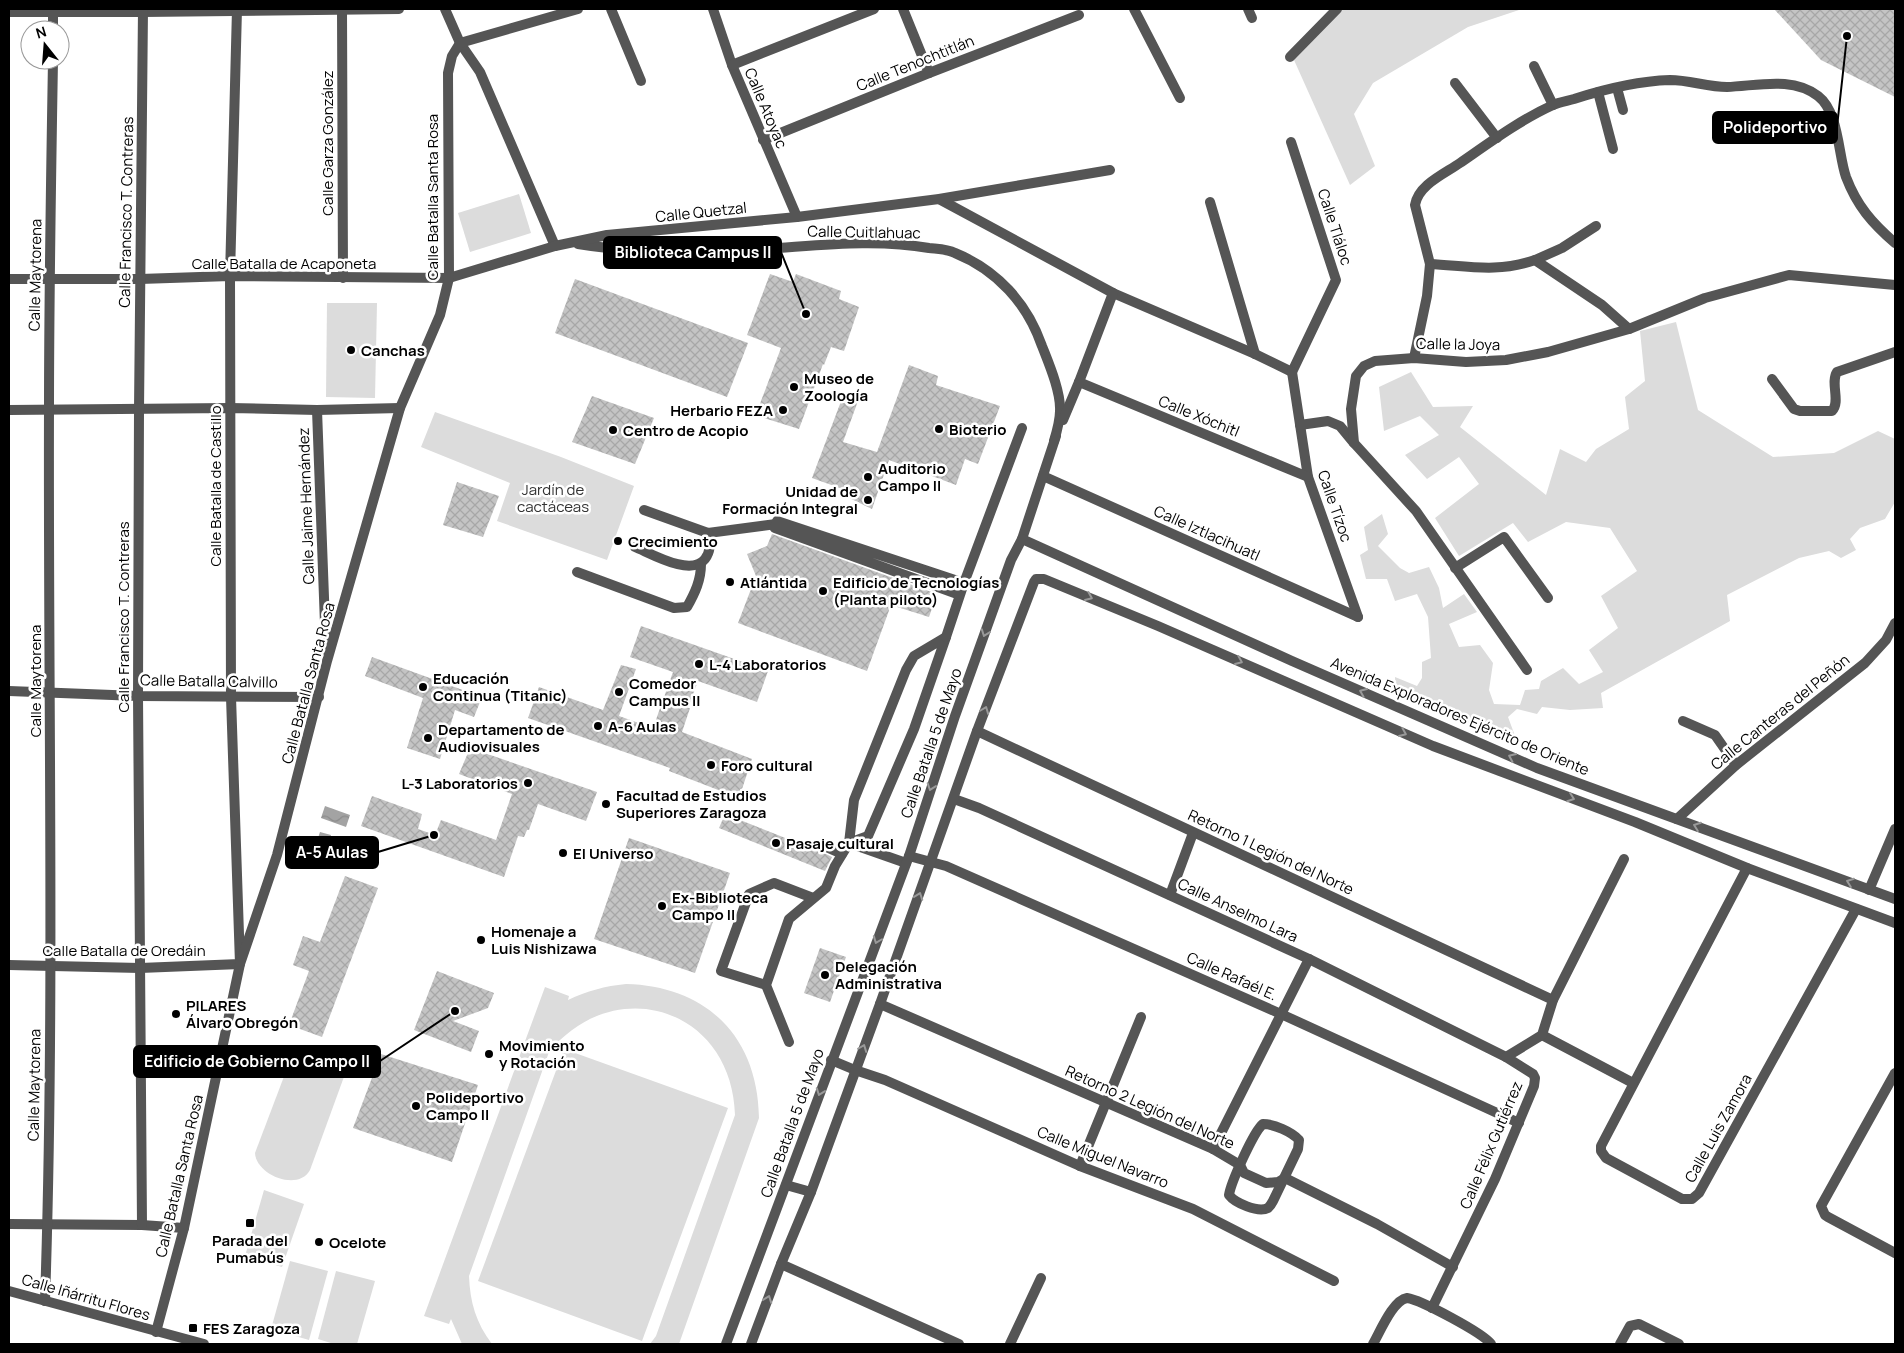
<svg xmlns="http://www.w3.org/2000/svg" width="1904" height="1353" font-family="Manrope,sans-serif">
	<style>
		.green { fill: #dcdcdc }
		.water { fill: url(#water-waves) }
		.building { fill: url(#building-cross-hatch) }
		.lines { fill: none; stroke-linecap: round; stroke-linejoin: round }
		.service { stroke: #555; stroke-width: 10 }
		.pedestrian { stroke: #555; stroke-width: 10 }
		.minor { stroke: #555; stroke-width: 10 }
		.tertiary { stroke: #555; stroke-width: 10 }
		.oneway { stroke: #999 }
		.poi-dot { fill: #000; stroke: #fff; stroke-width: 2 }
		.labels { text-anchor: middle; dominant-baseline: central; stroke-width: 5; stroke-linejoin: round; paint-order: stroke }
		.street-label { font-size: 15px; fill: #000; stroke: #fff }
		.poi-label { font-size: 15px; font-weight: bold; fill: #000; stroke: #fff; text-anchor: start }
		.park-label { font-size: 15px; fill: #333; stroke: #fff }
		.leader { fill: none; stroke: #000; stroke-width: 2 }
		.callout-dot { fill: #000; stroke: #fff; stroke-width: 2 }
		.callout { fill: #000; stroke: #000; stroke-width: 2 }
		.callout-label { font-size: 16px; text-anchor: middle; font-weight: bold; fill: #fff }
	</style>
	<defs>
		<pattern id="water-waves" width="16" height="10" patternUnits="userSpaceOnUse" patternTransform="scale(1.25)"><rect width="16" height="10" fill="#a3a3a3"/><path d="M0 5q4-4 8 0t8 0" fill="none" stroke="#8b8b8b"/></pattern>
		<pattern id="building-cross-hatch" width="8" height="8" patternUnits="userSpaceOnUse" patternTransform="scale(1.25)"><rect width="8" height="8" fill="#c4c4c4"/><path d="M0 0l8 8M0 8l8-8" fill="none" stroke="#a7a7a7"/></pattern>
	</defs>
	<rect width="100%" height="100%" fill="#fff"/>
	<!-- green -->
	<g class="green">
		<polygon points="1342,9 1522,9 1468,27 1373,83 1354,114 1375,166 1350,185 1294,60"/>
		<polygon points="519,194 531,233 470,252 458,213"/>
		<polygon points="327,303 377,303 375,398 326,397"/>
		<polygon points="1676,322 1698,410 1773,457 1834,453 1878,431 1895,439 1895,502 1885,519 1860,528 1850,539 1856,550 1841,558 1829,551 1799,558 1727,595 1730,621 1601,693 1603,708 1570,710 1542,707 1537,714 1517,709 1508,717 1518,744 1396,696 1395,677 1417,686 1422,678 1422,662 1431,658 1428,617 1417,594 1395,601 1387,579 1366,579 1360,555 1368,550 1364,527 1382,514 1388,534 1378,546 1400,568 1409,573 1429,567 1439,588 1443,608 1464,594 1477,612 1449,624 1459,647 1480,645 1493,663 1489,690 1494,704 1520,705 1525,690 1539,689 1541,681 1563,668 1579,684 1603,672 1589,650 1618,628 1601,596 1637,571 1610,528 1566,522 1528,542 1513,523 1459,556 1435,518 1479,484 1459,457 1427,479 1405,455 1439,435 1420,416 1384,431 1379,387 1411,372 1433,407 1473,406 1460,427 1546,495 1560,449 1586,462 1596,449 1629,429 1625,397 1645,381 1640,331"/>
		<polygon points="435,412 561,457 634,486 607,560 497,521 510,483 421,447"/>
		<path d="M626 984C707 986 758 1037 759 1118L679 1344H650L656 1336 735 1115C732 1009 616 971 549 1052L469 1276C470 1302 476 1323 492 1344H462L451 1319 449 1324 424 1316 545 987 569 996 568 1000C587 991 605 986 626 984Z"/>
		<path d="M303 1048C320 1047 344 1055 345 1074L310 1170C298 1192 256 1175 255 1153L291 1058 295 1052Z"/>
		<polygon points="564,1049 728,1108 642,1341 478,1281"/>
		<polygon points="264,1190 304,1204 282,1267 245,1256"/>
		<polygon points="290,1261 328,1271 309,1340 271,1329"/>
		<polygon points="336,1271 375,1281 357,1344 334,1344 318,1339"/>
	</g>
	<!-- water -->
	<g class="water">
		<polygon points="325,806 350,815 346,827 321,818"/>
		<polygon points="320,832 331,835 325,856 313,853"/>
	</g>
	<!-- building -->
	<g class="building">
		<polygon points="1774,9 1895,9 1895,97 1821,60"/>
		<polygon points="770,274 793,282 796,274 841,291 839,299 859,307 844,351 831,347 824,365 823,364 799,429 764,418 766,412 758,409 781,348 747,335"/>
		<polygon points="575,279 748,343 727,397 555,333"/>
		<polygon points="909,365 938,376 936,385 1000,406 978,464 965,459 956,485 889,460 872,509 845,496 848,491 812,478 843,396 858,401 843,442 877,452"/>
		<polygon points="592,396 654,418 635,464 572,442"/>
		<polygon points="457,482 499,496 483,537 443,525"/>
		<polygon points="772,534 937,594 929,617 891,605 867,671 738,623 756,576 747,554 767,546"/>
		<polygon points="641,626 768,671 757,702 698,681 688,708 690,708 682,732 752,759 739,798 669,771 670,768 528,718 539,687 603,710 621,665 636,669 619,716 653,728 673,672 630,657"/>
		<polygon points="372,657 482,697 474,717 455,710 440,759 407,748 423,698 365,676"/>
		<polygon points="470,748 597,792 586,821 538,804 529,830 527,830 524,837 518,836 504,877 361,826 372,796 422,814 418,829 435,835 441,820 496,840 512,794 459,774"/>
		<polygon points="725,814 828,855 832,857 825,871 719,828"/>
		<polygon points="629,838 730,873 695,973 594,939"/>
		<polygon points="345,876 378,888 322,1037 289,1025 309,971 293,965 303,936 320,942"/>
		<polygon points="820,948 846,957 830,1002 804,993"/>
		<polygon points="437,971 494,993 488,1008 453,1021 479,1031 471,1052 414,1030"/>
		<polygon points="381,1054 478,1085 452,1162 353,1128"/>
	</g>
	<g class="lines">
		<!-- service -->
		<g class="service">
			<polyline points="644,510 708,533 776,524"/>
			<path d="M635 547C652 554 691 577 705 559 711 551 711 543 708 533"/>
			<path d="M577 572 674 608 687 607C695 593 701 580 701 564"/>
			<polyline points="964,583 1022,428"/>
			<polygon points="946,637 914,729 868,836 849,843 854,800 906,670 914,656"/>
			<polyline points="946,637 964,583 777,521 775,528 960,595"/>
			<polyline points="824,846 842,854"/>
			<polyline points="766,985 721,971 749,894 774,883 813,898"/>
			<polyline points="789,1042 766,985 789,919 826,888 835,866 849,843 906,863"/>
		</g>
		<!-- pedestrian -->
		<g class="pedestrian">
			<polyline points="954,799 979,808 1309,959 1506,1057"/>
			<polyline points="931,862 946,866 1281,1014 1519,1123"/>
			<polyline points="855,1070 885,1080 1080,1166 1193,1209 1334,1281"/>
			<polyline points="1213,1149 1309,959"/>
		</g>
		<!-- minor -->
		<g class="minor">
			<polyline points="342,9 343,278"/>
			<polyline points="445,9 460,43 480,72 555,246"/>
			<polyline points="611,9 641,81"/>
			<polyline points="713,9 732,65 797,217"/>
			<polyline points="903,9 929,73"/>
			<polyline points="1134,9 1180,98"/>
			<polyline points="1248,9 1252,18"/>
			<polyline points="9,12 143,12 399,9"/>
			<polyline points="53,30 53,9"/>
			<polyline points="1290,57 1337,9"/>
			<polyline points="732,65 874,9"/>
			<polyline points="1534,66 1553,105"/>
			<polyline points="1455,83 1497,138"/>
			<polyline points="1617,88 1623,110"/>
			<polyline points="1598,92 1613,149"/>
			<polyline points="763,140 929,73 1079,15"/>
			<polyline points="1291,142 1336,280 1292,372"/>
			<polyline points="939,199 1113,293 1255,354 1292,372"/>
			<polyline points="1210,202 1255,354"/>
			<path d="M578 244C632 253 687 253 740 250 803 248 867 237 929 248 937 249 947 249 955 253 997 270 1027 303 1042 346 1049 364 1061 392 1060 411 1060 421 1057 431 1054 441"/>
			<polyline points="1535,260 1562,248 1596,226"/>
			<path d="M1430 264C1469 266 1497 273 1535 260L1602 305 1629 329"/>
			<polyline points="9,279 140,279 230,276 449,278 555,246 607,235 797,217 939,199 1110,170"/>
			<path d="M1414 358 1427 296 1430 264 1415 205C1418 185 1444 174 1460 163 1489 143 1520 120 1553 105 1559 102 1567 101 1574 99 1605 89 1638 81 1670 80 1690 80 1707 87 1727 87 1757 86 1792 76 1818 96 1839 112 1838 154 1846 177 1857 206 1872 223 1895 243"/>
			<polyline points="1292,372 1308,477 1358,617"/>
			<path d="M1772 379 1794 409 1800 411H1832C1841 402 1830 383 1837 372L1895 352"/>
			<polyline points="1079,382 1308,477"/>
			<polyline points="9,410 230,408 317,410 400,408"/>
			<polyline points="317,410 326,651"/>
			<polyline points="1063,420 1079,382 1113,293"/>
			<polyline points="1300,425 1328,421 1340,426 1354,443 1416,511 1527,670"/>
			<polyline points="1354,443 1351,409 1356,376 1364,366 1375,361 1414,358 1466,362 1506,360 1548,352 1629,329 1705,298 1789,275 1895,285"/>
			<polyline points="1043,476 1358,617"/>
			<polyline points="1022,539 1056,436"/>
			<polyline points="1455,568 1504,537 1548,598"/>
			<polyline points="9,691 138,696 319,697"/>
			<polyline points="1683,721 1715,735 1736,765"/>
			<polyline points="977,731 1553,1000"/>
			<polyline points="1677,819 1736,765 1865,663 1886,640 1895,623"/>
			<polyline points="1747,868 1601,1146 1601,1151 1606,1158 1682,1199 1692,1199 1699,1193 1856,909"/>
			<polyline points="1170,895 1193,833"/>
			<polyline points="9,965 140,968 240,964 231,697 230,276 237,9"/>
			<polyline points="880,1004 1213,1149 1240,1165 1244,1173 1266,1183 1278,1182 1285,1178 1377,1224 1453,1267"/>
			<polyline points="1542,1035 1633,1083"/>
			<polyline points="1895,1073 1821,1206 1825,1215 1828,1217 1895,1253"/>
			<path d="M1263 1124C1274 1124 1292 1132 1299 1140L1298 1149 1273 1201C1272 1203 1270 1206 1268 1208 1258 1213 1235 1203 1229 1195 1231 1182 1254 1131 1263 1124Z"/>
			<polyline points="1080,1166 1141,1017"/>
			<polyline points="9,1224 142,1225 184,1228"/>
			<polyline points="142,1225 138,696 139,410 143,9"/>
			<polyline points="781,1264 959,1344"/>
			<path d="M45 1301C55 1004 48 706 49 409 49 293 51 176 53 60"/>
			<polyline points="1432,1308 1495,1179 1534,1086 1535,1078 1533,1074 1506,1057 1542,1035 1553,1000 1624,859"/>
			<polyline points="156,1332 184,1228 240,964 277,855 327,661 400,408 440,315 449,278 448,73 452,56 460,43 578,9"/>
			<polyline points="1010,1344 1041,1278"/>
			<path d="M1373 1344C1380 1332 1393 1300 1407 1298 1421 1300 1483 1333 1491 1344"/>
			<polyline points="1620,1344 1630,1326 1639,1324 1679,1344"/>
		</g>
		<!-- tertiary -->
		<g class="tertiary">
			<polyline points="909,856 931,862"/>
			<polyline points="1869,890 1895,829"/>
			<polyline points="831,1060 855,1070"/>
			<polyline points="786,1185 811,1192"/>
			<polyline points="9,1291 204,1344"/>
			<polyline points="726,1344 909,856 955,716 1011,560 1022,539 1292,661 1537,768 1895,899"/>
			<polyline points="751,1344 781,1264 811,1192 880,1004 977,731 1034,582 1036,579 1044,579 1158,626 1433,746 1635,822 1747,868 1895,923"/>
		</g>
	</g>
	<!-- one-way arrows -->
	<defs><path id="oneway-chevron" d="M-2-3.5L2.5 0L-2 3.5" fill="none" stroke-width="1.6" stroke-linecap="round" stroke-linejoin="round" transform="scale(1.25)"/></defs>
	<g class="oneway">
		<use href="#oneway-chevron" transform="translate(1089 597) rotate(23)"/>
		<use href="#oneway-chevron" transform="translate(985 633) rotate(110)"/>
		<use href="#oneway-chevron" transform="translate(1239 661) rotate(23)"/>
		<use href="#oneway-chevron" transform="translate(1363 692) rotate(-157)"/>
		<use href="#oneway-chevron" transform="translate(985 710) rotate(-69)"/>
		<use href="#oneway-chevron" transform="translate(1403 733) rotate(23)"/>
		<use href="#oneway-chevron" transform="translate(1512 757) rotate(-156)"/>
		<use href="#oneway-chevron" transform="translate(931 787) rotate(109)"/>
		<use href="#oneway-chevron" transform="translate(1571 798) rotate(20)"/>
		<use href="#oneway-chevron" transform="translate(1697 826) rotate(-160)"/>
		<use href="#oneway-chevron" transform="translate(1850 882) rotate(-160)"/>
		<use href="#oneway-chevron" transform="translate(919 896) rotate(-70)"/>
		<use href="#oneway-chevron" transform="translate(877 940) rotate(111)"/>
		<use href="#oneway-chevron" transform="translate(863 1048) rotate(-69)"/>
		<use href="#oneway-chevron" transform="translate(820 1092) rotate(110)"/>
		<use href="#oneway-chevron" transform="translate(768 1299) rotate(-70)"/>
	</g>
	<!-- markers -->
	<g class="poi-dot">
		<circle cx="351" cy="350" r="5"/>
		<circle cx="794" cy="387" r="5"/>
		<circle cx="783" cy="410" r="5"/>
		<circle cx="939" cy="429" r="5"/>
		<circle cx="613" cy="430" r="5"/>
		<circle cx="868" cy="477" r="5"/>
		<circle cx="868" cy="500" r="5"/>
		<circle cx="618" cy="541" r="5"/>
		<circle cx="730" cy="582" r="5"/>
		<circle cx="823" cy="591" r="5"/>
		<circle cx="699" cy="664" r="5"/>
		<circle cx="423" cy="687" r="5"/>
		<circle cx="619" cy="692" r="5"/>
		<circle cx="598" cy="726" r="5"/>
		<circle cx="428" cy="738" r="5"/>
		<circle cx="711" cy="765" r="5"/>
		<circle cx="528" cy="783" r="5"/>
		<circle cx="606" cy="804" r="5"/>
		<circle cx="776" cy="843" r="5"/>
		<circle cx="563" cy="853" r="5"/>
		<circle cx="662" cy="906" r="5"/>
		<circle cx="481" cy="940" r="5"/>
		<circle cx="825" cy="975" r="5"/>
		<circle cx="176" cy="1014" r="5"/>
		<circle cx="489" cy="1054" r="5"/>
		<circle cx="416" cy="1106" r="5"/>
		<rect x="245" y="1218" width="10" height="10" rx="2.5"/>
		<circle cx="319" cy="1242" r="5"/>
		<rect x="188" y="1323" width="10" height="10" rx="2.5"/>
	</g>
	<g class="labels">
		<!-- street labels -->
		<g class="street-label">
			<text transform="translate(915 63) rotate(-22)">Calle Tenochtitlán</text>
			<text transform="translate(766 108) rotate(67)">Calle Atoyac</text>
			<text transform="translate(327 143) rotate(-90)">Calle Garza González</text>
			<text transform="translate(432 197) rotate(-90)">Calle Batalla Santa Rosa</text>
			<text transform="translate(126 212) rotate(-89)">Calle Francisco T. Contreras</text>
			<text transform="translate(701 212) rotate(-6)">Calle Quetzal</text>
			<text transform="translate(1335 227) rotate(72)">Calle Tláloc</text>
			<text transform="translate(864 232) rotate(1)">Calle Cuitlahuac</text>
			<text x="284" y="263">Calle Batalla de Acaponeta</text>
			<text transform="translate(35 275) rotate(-89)">Calle Maytorena</text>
			<text transform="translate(1458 344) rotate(1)">Calle la Joya</text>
			<text transform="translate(1199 416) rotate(22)">Calle Xóchitl</text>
			<text transform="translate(215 486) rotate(-90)">Calle Batalla de Castillo</text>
			<text transform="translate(306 506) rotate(-92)">Calle Jaime Hernández</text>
			<text transform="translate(1335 506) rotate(71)">Calle Tízoc</text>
			<text transform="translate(1207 533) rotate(24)">Calle Iztlacihuatl</text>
			<text transform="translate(123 617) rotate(-90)">Calle Francisco T. Contreras</text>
			<text transform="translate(35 681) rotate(-90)">Calle Maytorena</text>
			<text transform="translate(209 681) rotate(1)">Calle Batalla Calvillo</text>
			<text transform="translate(308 683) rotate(-75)">Calle Batalla Santa Rosa</text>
			<text transform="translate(1780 712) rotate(-39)">Calle Canteras del Peñón</text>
			<text transform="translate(1460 716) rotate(23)">Avenida Exploradores Ejército de Oriente</text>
			<text transform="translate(931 743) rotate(-71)">Calle Batalla 5 de Mayo</text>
			<text transform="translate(1271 852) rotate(25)">Retorno 1 Legión del Norte</text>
			<text transform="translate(1238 910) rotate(25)">Calle Anselmo Lara</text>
			<text x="124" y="950">Calle Batalla de Oredáin</text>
			<text transform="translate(1232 976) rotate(24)">Calle Rafaél E.</text>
			<text transform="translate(34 1085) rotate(-89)">Calle Maytorena</text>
			<text transform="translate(1150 1107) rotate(24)">Retorno 2 Legión del Norte</text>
			<text transform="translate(792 1123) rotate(-70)">Calle Batalla 5 de Mayo</text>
			<text transform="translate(1718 1128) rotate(-61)">Calle Luis Zamora</text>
			<text transform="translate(1491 1145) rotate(-67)">Calle Félix Gutiérrez</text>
			<text transform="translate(1103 1157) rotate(22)">Calle Miguel Navarro</text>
			<text transform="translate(179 1176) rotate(-77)">Calle Batalla Santa Rosa</text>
			<text transform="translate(86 1297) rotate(16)">Calle Iñárritu Flores</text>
		</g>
		<!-- poi labels -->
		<g class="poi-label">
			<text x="361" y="350">Canchas</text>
			<text x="804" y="378">Museo de<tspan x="804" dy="17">Zoología</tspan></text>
			<text x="773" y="410" text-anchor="end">Herbario FEZA</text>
			<text x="949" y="429">Bioterio</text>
			<text x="623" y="430">Centro de Acopio</text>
			<text x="878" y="468">Auditorio<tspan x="878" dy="17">Campo II</tspan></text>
			<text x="858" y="491" text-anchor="end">Unidad de<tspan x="858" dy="17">Formación Integral</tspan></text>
			<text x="628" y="541">Crecimiento</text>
			<text x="740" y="582">Atlántida</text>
			<text x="833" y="582">Edificio de Tecnologías<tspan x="833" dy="17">(Planta piloto)</tspan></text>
			<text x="709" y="664">L-4 Laboratorios</text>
			<text x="433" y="678">Educación<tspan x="433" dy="17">Continua (Titanic)</tspan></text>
			<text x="629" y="683">Comedor<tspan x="629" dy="17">Campus II</tspan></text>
			<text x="608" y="726">A-6 Aulas</text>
			<text x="438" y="729">Departamento de<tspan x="438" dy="17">Audiovisuales</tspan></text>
			<text x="721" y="765">Foro cultural</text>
			<text x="518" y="783" text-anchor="end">L-3 Laboratorios</text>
			<text x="616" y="795">Facultad de Estudios<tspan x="616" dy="17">Superiores Zaragoza</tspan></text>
			<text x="786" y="843">Pasaje cultural</text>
			<text x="573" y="853">El Universo</text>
			<text x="672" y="897">Ex-Biblioteca<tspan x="672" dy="17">Campo II</tspan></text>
			<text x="491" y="931">Homenaje a<tspan x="491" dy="17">Luis Nishizawa</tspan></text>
			<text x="835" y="966">Delegación<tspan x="835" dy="17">Administrativa</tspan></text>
			<text x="186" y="1005">PILARES<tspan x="186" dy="17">Álvaro Obregón</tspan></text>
			<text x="499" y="1045">Movimiento<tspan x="499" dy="17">y Rotación</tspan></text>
			<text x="426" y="1097">Polideportivo<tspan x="426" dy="17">Campo II</tspan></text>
			<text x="250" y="1240" text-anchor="middle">Parada del<tspan x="250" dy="17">Pumabús</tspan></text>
			<text x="329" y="1242">Ocelote</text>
			<text x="203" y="1328">FES Zaragoza</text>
		</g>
		<!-- park labels -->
		<g class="park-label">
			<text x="553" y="489">Jardín de<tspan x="553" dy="17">cactáceas</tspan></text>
		</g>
	</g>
	<!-- callouts -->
	<path class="leader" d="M1847 36L1837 127M806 314L781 252M434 835L378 852M455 1011L380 1061"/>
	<g class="callout-dot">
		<circle cx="1847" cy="36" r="5"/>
		<circle cx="806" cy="314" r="5"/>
		<circle cx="434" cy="835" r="5"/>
		<circle cx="455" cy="1011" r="5"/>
	</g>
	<g class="callout">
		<rect x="1713" y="112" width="124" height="31" rx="5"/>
		<rect x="604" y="237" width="177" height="31" rx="5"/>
		<rect x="286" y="837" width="92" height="31" rx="5"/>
		<rect x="134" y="1046" width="246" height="31" rx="5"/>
	</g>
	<g class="callout-label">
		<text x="1775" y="133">Polideportivo</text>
		<text x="693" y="258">Biblioteca Campus II</text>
		<text x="332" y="858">A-5 Aulas</text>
		<text x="257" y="1067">Edificio de Gobierno Campo II</text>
	</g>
	<!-- border -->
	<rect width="1904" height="1353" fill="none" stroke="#000000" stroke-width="20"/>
	<!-- north arrow -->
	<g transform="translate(45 45) rotate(343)"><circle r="24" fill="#ffffff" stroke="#999999"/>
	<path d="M0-4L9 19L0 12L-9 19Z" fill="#000000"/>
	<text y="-8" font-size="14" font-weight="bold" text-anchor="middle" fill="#000000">N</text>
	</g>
</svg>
